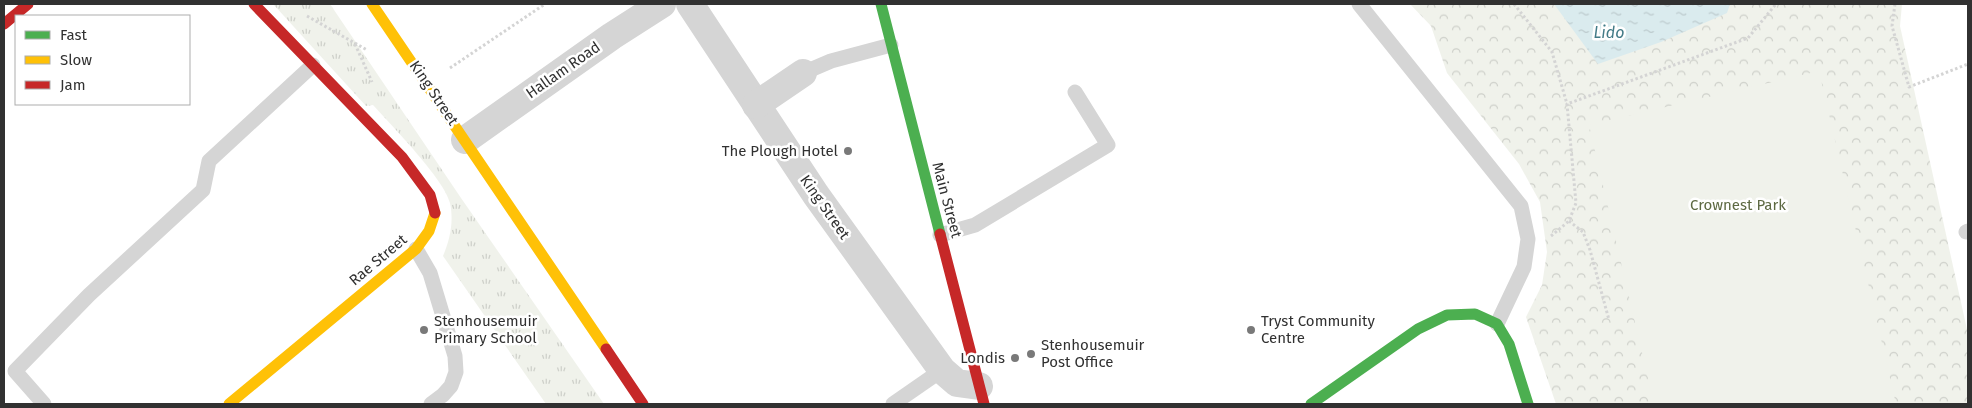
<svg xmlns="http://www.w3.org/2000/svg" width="1972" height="408" font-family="'Fira Sans',sans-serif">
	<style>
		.grass { fill: url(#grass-tufts) }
		.park { fill: url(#park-crowns) }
		.pitch { fill: #f0f2eb }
		.water { fill: url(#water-ripples) }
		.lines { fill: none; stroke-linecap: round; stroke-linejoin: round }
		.path { stroke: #d4d4d4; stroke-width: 3; stroke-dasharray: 2.5 2.5; stroke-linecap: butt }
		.lane { stroke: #d5d5d5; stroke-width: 15 }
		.street { stroke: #d5d5d5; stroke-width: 28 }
		.fast { stroke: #4caf50; stroke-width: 11 }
		.slow { stroke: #ffc107; stroke-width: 11 }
		.jam { stroke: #c62828; stroke-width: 11 }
		.poi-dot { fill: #797979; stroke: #fff; stroke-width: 2 }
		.labels { text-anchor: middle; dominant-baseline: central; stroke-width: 5; stroke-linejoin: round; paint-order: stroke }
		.street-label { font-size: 15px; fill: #313131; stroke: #fff }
		.poi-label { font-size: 15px; fill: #313131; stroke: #fff; text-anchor: start }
		.park-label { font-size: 15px; fill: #5d6942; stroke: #fff }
		.water-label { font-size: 16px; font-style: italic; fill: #437b87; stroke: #fff }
	</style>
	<defs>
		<pattern id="grass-tufts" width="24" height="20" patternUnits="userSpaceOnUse" patternTransform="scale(1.25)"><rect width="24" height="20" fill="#f0f2eb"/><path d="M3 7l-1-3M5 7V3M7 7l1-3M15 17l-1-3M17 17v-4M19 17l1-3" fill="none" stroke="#ced0ca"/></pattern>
		<pattern id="park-crowns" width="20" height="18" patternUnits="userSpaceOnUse" patternTransform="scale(1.25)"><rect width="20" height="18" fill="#f0f2eb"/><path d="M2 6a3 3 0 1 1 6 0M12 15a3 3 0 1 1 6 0" fill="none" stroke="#ced0ca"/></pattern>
		<pattern id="water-ripples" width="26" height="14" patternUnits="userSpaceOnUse" patternTransform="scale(1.25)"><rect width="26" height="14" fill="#daebee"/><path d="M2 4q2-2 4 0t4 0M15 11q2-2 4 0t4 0" fill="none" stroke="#bccacd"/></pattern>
	</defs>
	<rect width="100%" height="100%" fill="#fff"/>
	<!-- grass -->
	<path class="grass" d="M273 4H330L461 198 604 404H546L443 256C450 239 454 222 450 203 444 179 392 126 373 105L366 106Z"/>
	<!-- park -->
	<polygon class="park" points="1410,4 1902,4 1900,26 1968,334 1968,404 1556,404 1526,317 1542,285 1547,252 1540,202 1519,164 1447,73 1431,26"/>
	<!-- pitch -->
	<polygon class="pitch" points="1819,71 1896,404 1654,404 1589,125"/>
	<!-- water -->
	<polygon class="water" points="1554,4 1730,4 1727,13 1661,42 1598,64"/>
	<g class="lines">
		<!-- path -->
		<g class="path">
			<polyline points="1514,4 1552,52 1567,104"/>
			<polyline points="1895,4 1892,26 1909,87 1968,64"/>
			<polyline points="307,16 367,50"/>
			<polyline points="355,44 372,82"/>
			<polyline points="450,68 545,4"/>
			<polyline points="1569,221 1583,232 1590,250 1609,320"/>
			<polyline points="1551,236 1569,221 1576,203 1567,104 1748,38 1776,4"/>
		</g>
		<!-- lane -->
		<g class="lane">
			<polyline points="1359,4 1521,206 1528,239 1524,267 1497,324"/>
			<polyline points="803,73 831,61 891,45"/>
			<polyline points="1966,232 1968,231"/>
			<polyline points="940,235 975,225 1108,145 1075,92"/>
			<polyline points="416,249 430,273 455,356 456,372 451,386 443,395 431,404"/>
			<polyline points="44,404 15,371 89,295 203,190 209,161 313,65"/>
			<polyline points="893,404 942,370"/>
		</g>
		<!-- street -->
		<g class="street">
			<polyline points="690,4 816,195 942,370 957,383 979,386"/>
			<polyline points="756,105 803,73"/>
			<polyline points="465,140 612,36 662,4"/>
		</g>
		<!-- fast -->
		<g class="fast">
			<polyline points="881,4 940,234"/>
			<polyline points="1311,404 1418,329 1447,315 1475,314 1497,324 1509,344 1528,404"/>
		</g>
		<!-- slow -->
		<g class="slow">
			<polyline points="372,4 606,349"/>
			<polyline points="229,404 416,249 429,231 435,213"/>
		</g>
		<!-- jam -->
		<g class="jam">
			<polyline points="254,4 402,157 430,195 435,213"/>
			<polyline points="4,24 28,4"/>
			<polyline points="940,234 984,404"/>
			<polyline points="606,349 643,404"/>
		</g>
	</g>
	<!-- markers -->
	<g class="poi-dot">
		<circle cx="848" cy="151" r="5"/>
		<circle cx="424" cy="330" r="5"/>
		<circle cx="1251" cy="330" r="5"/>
		<circle cx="1031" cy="354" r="5"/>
		<circle cx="1015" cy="358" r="5"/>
	</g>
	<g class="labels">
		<!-- street labels -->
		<g class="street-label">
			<text transform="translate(563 70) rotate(-35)">Hallam Road</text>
			<text transform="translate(434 93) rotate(56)">King Street</text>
			<text transform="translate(947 200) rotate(75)">Main Street</text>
			<text transform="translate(825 207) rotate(55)">King Street</text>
			<text transform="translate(378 260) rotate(-40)">Rae Street</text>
		</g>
		<!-- poi labels -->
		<g class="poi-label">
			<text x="838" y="151" text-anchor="end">The Plough Hotel</text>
			<text x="434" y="321">Stenhousemuir<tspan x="434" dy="17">Primary School</tspan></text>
			<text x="1261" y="321">Tryst Community<tspan x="1261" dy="17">Centre</tspan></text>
			<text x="1041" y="345">Stenhousemuir<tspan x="1041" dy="17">Post Office</tspan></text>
			<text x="1005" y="358" text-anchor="end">Londis</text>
		</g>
		<!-- park labels -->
		<g class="park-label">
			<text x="1738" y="205">Crownest Park</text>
		</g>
		<!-- water labels -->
		<g class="water-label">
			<text x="1609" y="32">Lido</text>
		</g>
	</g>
	<!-- border -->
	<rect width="1972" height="408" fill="none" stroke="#313131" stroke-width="10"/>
	<!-- legend -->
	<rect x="15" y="15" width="175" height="90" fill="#ffffff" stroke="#adadad"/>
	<rect x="25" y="31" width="25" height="8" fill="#4caf50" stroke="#adadad"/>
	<text x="60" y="40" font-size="15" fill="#313131">Fast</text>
	<rect x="25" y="56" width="25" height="8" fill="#ffc107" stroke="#adadad"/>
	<text x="60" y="65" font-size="15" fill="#313131">Slow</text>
	<rect x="25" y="81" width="25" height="8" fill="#c62828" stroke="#adadad"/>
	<text x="60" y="90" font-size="15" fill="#313131">Jam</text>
</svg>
